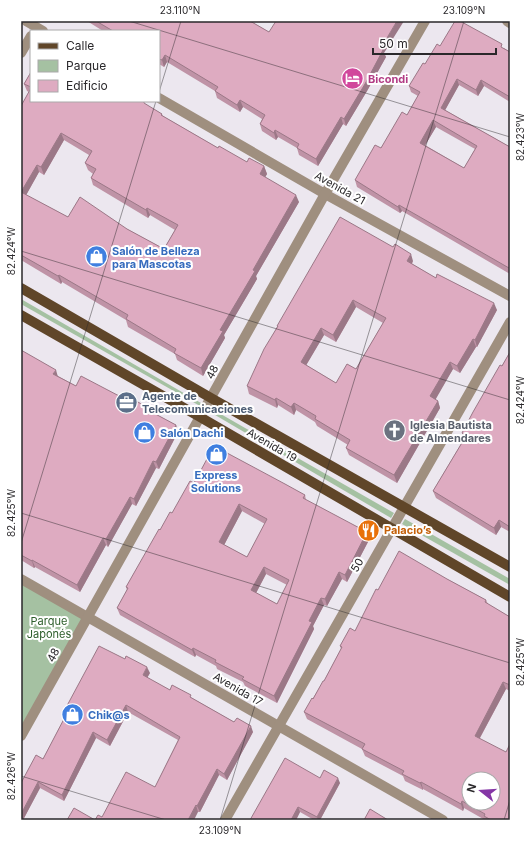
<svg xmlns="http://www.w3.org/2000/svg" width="531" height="841" font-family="Inter,sans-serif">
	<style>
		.green { fill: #a5c1a2 }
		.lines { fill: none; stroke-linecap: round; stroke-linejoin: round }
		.minor { stroke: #9f8f7f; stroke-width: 10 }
		.major { stroke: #604629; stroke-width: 10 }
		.wall { fill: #bf93a6; fill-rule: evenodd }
		.shaded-wall { fill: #9b7887 }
		.building { fill: #deabc1; stroke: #9b7887; fill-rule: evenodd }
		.ticks { fill: none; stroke: #2a282b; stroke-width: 1; stroke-opacity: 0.45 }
		.labels { text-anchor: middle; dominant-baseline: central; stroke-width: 4; stroke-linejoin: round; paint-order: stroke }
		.hotel-label { font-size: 11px; font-weight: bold; fill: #b23c85; stroke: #fff; text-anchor: start }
		.street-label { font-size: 11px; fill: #2a282b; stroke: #fff }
		.shop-label { font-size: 11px; font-weight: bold; fill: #366cbe; stroke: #fff; text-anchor: start }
		.service-label { font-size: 11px; font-weight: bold; fill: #4e5e75; stroke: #fff; text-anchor: start }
		.worship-label { font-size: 11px; font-weight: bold; fill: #5b616d; stroke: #fff; text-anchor: start }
		.food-label { font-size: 11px; font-weight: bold; fill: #c56008; stroke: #fff; text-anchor: start }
		.park-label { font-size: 11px; fill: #2c5d2a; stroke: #fff }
		.neatline { fill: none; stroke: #2a282b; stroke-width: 1.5 }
		.ticks-label { font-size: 10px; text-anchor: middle; fill: #2a282b }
	</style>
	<rect width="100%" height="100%" fill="#ece7ef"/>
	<!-- green -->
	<g class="green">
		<polygon points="21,299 201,403 200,406 21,304"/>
		<polygon points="212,409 394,513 391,518 210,412"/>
		<polygon points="405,519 510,579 510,585 402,524"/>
		<polygon points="21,579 88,617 21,736"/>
	</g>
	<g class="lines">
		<!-- minor -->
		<g class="minor">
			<polyline points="26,21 43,31"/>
			<polyline points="507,21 510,23"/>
			<polyline points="21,53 31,36"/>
			<polyline points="159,98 325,194 510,296"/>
			<polyline points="21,579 443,820"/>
			<polyline points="21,736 325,194 425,21"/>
			<polyline points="225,820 510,322"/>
		</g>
		<!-- major -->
		<g class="major">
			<polyline points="21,288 211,398 510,567"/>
			<polyline points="21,315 200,417 510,597"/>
		</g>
	</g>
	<!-- wall -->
	<g class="wall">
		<polygon points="87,21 250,21 269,32 384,53 386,57 367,91 346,126 343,124 318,166 299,155 297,148 278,137 276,140 262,131 260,124 262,119 243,107 240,112 217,98 215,91 167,62 164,67 159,64 159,31 103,31"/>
		<path d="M440 46 504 48 510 52V102L484 86 478 96 459 85 445 110 510 147V274L402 211 400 213 357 187 355 180 407 115 418 96 411 92 409 86 425 64ZM436 127 475 149 464 168 425 145Z"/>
		<path d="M31 72V101L145 104 162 114 163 116 218 148 247 162 264 166 267 174 265 177 299 202 256 276 257 279 224 335 225 338 203 376 177 360 175 354 128 327 126 320 62 282 61 284 21 260V106L29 92 27 91 24 84ZM64 140 89 155 85 163 88 170 93 174 91 178 93 185 148 218 150 215 175 230 164 249 127 229 68 217 26 195 39 172 44 175Z"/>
		<path d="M413 261 412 264 436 278 497 310 477 347H476L460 373 453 369 435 399 438 401 440 408 397 483 349 455 346 448 348 445 317 426 315 422 296 410 294 415 278 405 277 408 249 394 247 386 277 327V326ZM356 307 383 323 356 369 336 383 306 365 324 335 336 342Z"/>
		<polygon points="21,350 58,376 76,386 123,398 149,411 176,425 178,432 159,469 156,468 136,506 132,504 108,547 106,545 80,592 35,567 34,568 21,560"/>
		<polygon points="510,352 510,532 501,527 496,535 436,498 433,491 464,439 462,433"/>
		<path d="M194 483 305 495 306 500 369 540 347 582 342 579 327 606 324 605 313 626 314 629 277 703 245 686 243 682 217 669 216 666 196 655 195 657 120 615 117 608 127 590 126 587 160 530ZM242 511 265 524 247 557 224 545ZM266 574 287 585 277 604 256 593Z"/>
		<polygon points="447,579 486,600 488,604 510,617 510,691 506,689 480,738 510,820 485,820 464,808 463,811 423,789 423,790 405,781 403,776 365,756 362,749 307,719 304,712 324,681 341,649 340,646 355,631 378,590"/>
		<polygon points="150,673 147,678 170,690 192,698 234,722 253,732 227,780 219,775 200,812 198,812 95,820 102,817 155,787 178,740 128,712 110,746 96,738 64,801 40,788 23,820 21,820 43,759 64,719 62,715"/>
		<polygon points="320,778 340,783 320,820 314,820 300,812 296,820 250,820"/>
	</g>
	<!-- shaded-wall -->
	<g class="shaded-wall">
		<polygon points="397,21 404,21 384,53 386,57 367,91 346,126 344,119 381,48"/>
		<polygon points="165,55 167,62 164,67 162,60"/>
		<polygon points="457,79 459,85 443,114 441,108"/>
		<polygon points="481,80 484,86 478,96 476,90"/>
		<polygon points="240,100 243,107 240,112 237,105"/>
		<polygon points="341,117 343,124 318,166 316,159"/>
		<polygon points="433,120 436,127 423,149 420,143"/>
		<polygon points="275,130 278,137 276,140 274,133"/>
		<polygon points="61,133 64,140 44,175 41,167"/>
		<polygon points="37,165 39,172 24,199 21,192"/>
		<polygon points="264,166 267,174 263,181 260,174"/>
		<polygon points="296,195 299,202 256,276 257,279 224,335 225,338 203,376 201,368 220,330 253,270"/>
		<polygon points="399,205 402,211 400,213 398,207"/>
		<polygon points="147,208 150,215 148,218 146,210"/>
		<polygon points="411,254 413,261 409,268 407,261"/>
		<polygon points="59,275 62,282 61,284 58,276"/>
		<polygon points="353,300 356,307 336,342 333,335"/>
		<polygon points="494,303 497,310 477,347 475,340"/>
		<polygon points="321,328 324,335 304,369 301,362"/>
		<polygon points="473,339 476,347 460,373 457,366"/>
		<polygon points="450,362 453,369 433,404 430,396"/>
		<polygon points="56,370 58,377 53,374"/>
		<polygon points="276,398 278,405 277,408 275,400"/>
		<polygon points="438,401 440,408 397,483 394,475"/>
		<polygon points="294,403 296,410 294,415 291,407"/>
		<polygon points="176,425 178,432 159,469 156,462"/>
		<polygon points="153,461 156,468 136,506 134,499"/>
		<polygon points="130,497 132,504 108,547 106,539"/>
		<polygon points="239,504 242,511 222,549 219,542"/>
		<polygon points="499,520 501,527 496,535 494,528"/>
		<polygon points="367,532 369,540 347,582 345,575"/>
		<polygon points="103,538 106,545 80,592 77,585"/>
		<polygon points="32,560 35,567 34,568 32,561"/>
		<polygon points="264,567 266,574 254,597 251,590"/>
		<polygon points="339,572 342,579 327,606 325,599"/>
		<polygon points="321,598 324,605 313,626 314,629 277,703 274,696 309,621"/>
		<polygon points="193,648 196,655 195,657 192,650"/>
		<polygon points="147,667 150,673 145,681 143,675"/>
		<polygon points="503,682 506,689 477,743 475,736"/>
		<polygon points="126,705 128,712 110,746 107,740"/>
		<polygon points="251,726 253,732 227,780 224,774"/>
		<polygon points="93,732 96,738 64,801 62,795"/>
		<polygon points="217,769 219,775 200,812 197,806"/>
		<polygon points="338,778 340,783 320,820 318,820 317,817"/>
		<polygon points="38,782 40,788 23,820 21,820 21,814"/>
		<polygon points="421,782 423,789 423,790 420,783"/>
		<polygon points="462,801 464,808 463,811 461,804"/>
		<polygon points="196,805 198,812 194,820 188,820"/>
		<polygon points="298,807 300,812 296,820 291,820"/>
	</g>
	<!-- building -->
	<g class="building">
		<polygon points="96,21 250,21 269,32 276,21 397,21 381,48 383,50 365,84 344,119 341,117 316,159 297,148 299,144 275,130 274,133 260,124 265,115 240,100 237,105 215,91 218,87 165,55 162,60 159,59 159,31 113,31"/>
		<path d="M455 21H460L502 44 501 47 510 52V97L481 80 476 90 457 79 441 108 510 147V266L509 268 399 205 398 207 355 180 375 145 381 148 402 112 407 115 420 92 409 86 423 63 425 64 437 44 440 46ZM433 120 477 146 464 168 420 143Z"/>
		<polygon points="31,72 31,87 24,84"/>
		<path d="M31 88V101H143L144 102V103L162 114 161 115 218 148 219 146 247 162 249 158 264 166 260 174 296 195 253 270 255 271 220 330 223 331 201 368 174 353 176 349 126 319 128 315 59 275 58 276 21 255V106ZM61 133 92 151 85 163 96 169 91 178 146 210 147 208 178 225 164 249 127 229 80 197 68 217 21 192 37 165 41 167Z"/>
		<path d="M340 217 393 247 395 244 411 254 407 261 436 278 437 274 494 303 475 340 473 339 457 366 450 362 430 396 438 401 394 475 346 448 350 440 315 419 316 416 294 403 291 407 276 398 275 400 247 386 264 349 278 326H277ZM353 300 386 318 356 369 347 364 336 383 301 362 321 328 333 335Z"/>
		<polygon points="21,350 56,370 53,374 76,386 81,376 123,398 125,395 147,407 146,409 176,425 156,462 153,461 134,499 130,497 106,539 103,538 77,585 32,560 32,561 21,555"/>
		<polygon points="510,352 510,527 499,520 494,528 433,491 466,436 462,433 473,412 500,365 502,366"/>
		<path d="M214 446 285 484 305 495 303 498 367 532 345 575 339 572 325 599 321 598 309 621 312 622 274 696 242 679 244 677 215 662 216 660 193 648 192 650 117 608 128 588 126 587 159 529 160 530 170 512 172 513 190 481 194 483ZM239 504 267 519 247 557 219 542ZM264 567 289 580 277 604 251 590Z"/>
		<path d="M399 551 447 579 486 600 485 602 510 617V685L503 682 475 736 506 752 510 744V820H491L484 816 485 814 462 801 461 804 421 782 420 783 402 774 404 771 362 749 365 744 304 712 312 698 313 699 323 681H324L342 647 340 646 350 628 355 631 376 589 378 590ZM469 779H493V803H469Z"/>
		<polygon points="99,646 125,659 126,656 147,667 143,675 170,690 172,685 191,695 190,697 234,722 237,718 251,726 224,774 217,769 197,806 196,805 188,820 67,820 74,808 95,820 98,815 102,817 126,772 155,787 180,737 126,705 107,740 93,732 62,795 38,782 21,814 21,783 36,755 43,759 65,717 62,715"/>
		<polygon points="285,758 320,778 324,770 338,778 317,817 298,807 291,820 250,820"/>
		<polygon points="370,809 388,820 364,820"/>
	</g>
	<!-- ticks -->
	<path class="ticks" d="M129 21 510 137M159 92 181 21M21 251 510 400M21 513 510 663M21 543 156 101M21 776 166 820M220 820 464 21M504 820 510 800"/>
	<!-- icons -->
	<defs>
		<symbol id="hotel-disc" viewBox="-11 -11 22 22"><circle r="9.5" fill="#d1479c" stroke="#fff"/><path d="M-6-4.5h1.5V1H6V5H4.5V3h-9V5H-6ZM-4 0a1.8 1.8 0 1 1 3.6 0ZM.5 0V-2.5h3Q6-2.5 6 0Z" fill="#fff"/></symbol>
		<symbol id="shop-disc" viewBox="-11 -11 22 22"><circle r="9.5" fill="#3f7fe0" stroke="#fff"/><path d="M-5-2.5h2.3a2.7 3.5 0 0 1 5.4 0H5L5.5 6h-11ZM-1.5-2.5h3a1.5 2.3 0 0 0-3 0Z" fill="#fff"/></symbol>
		<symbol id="office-disc" viewBox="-11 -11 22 22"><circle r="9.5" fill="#5c6f8a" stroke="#fff"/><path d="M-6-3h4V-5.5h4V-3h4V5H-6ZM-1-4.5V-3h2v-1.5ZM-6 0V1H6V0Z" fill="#fff"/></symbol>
		<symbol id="church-disc" viewBox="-11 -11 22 22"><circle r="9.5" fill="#6b7280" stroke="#fff"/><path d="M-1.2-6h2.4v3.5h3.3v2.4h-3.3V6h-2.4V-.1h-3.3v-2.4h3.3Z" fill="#fff"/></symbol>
		<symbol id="restaurant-disc" viewBox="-11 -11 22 22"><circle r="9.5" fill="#e8710a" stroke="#fff"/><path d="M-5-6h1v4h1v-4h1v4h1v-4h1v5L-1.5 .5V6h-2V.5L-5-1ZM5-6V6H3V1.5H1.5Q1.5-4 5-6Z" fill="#fff"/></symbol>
	</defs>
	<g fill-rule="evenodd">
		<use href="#hotel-disc" x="340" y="66" width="25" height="25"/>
		<use href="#shop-disc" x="84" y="244" width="25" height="25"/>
		<use href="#office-disc" x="114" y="390" width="25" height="25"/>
		<use href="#church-disc" x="382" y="418" width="25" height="25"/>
		<use href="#shop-disc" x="132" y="420" width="25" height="25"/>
		<use href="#shop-disc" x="204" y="442" width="25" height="25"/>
		<use href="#restaurant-disc" x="356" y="518" width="25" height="25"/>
		<use href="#shop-disc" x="60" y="702" width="25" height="25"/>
	</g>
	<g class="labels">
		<!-- hotel labels -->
		<g class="hotel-label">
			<text x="368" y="79">Bicondi</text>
		</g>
		<!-- street labels -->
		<g class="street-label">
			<text transform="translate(340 188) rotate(29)">Avenida 21</text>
			<text transform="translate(212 372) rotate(-61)">48</text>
			<text transform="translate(272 445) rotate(30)">Avenida 19</text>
			<text transform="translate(357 565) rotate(-60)">50</text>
			<text transform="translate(53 655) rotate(-61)">48</text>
			<text transform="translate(238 689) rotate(30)">Avenida 17</text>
		</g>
		<!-- shop labels -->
		<g class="shop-label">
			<text x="112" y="251">Salón de Belleza<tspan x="112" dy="13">para Mascotas</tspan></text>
			<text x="160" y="433">Salón Dachi</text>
			<text x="216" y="475" text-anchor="middle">Express<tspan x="216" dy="13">Solutions</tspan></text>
			<text x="88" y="715">Chik@s</text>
		</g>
		<!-- service labels -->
		<g class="service-label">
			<text x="142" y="396">Agente de<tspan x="142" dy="13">Telecomunicaciones</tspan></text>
		</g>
		<!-- worship labels -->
		<g class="worship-label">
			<text x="410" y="425">Iglesia Bautista<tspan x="410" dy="13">de Almendares</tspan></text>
		</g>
		<!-- food labels -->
		<g class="food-label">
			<text x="384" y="530">Palacio’s</text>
		</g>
		<!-- park labels -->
		<g class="park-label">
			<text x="49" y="621">Parque<tspan x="49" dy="13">Japonés</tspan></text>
		</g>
	</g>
	<!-- border -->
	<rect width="531" height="841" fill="none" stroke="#ffffff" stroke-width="44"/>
	<!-- legend -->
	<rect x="30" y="30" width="130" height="72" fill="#ffffff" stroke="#aaa9aa"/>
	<rect x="38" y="43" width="20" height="6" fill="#604629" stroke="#aaa9aa"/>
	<text x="66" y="50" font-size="12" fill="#2a282b">Calle</text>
	<rect x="38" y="60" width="20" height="12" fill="#a5c1a2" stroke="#aaa9aa"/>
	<text x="66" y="70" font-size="12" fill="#2a282b">Parque</text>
	<rect x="38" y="80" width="20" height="12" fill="#deabc1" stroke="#aaa9aa"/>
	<text x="66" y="90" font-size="12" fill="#2a282b">Edificio</text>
	<!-- north arrow -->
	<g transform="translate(481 791) rotate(287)"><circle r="19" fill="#ffffff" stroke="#aaa9aa"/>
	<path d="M0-3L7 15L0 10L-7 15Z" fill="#8536a6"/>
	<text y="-6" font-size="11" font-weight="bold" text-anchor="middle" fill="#2a282b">N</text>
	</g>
	<!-- scale -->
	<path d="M373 48v6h123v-6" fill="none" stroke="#2a282b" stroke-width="2"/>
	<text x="379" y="48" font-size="12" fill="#2a282b" stroke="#ffffff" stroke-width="3" paint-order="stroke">50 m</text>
	<rect x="22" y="22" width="487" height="797" class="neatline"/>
	<g class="ticks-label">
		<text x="180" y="14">23.110°N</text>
		<text x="464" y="14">23.109°N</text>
		<text transform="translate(520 137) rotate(-90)" y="4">82.423°W</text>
		<text transform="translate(11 251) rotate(-90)" y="4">82.424°W</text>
		<text transform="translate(520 400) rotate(-90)" y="4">82.424°W</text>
		<text transform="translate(11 513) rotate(-90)" y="4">82.425°W</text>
		<text transform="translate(520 662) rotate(-90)" y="4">82.425°W</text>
		<text transform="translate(11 776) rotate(-90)" y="4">82.426°W</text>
		<text x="220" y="834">23.109°N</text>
	</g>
</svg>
